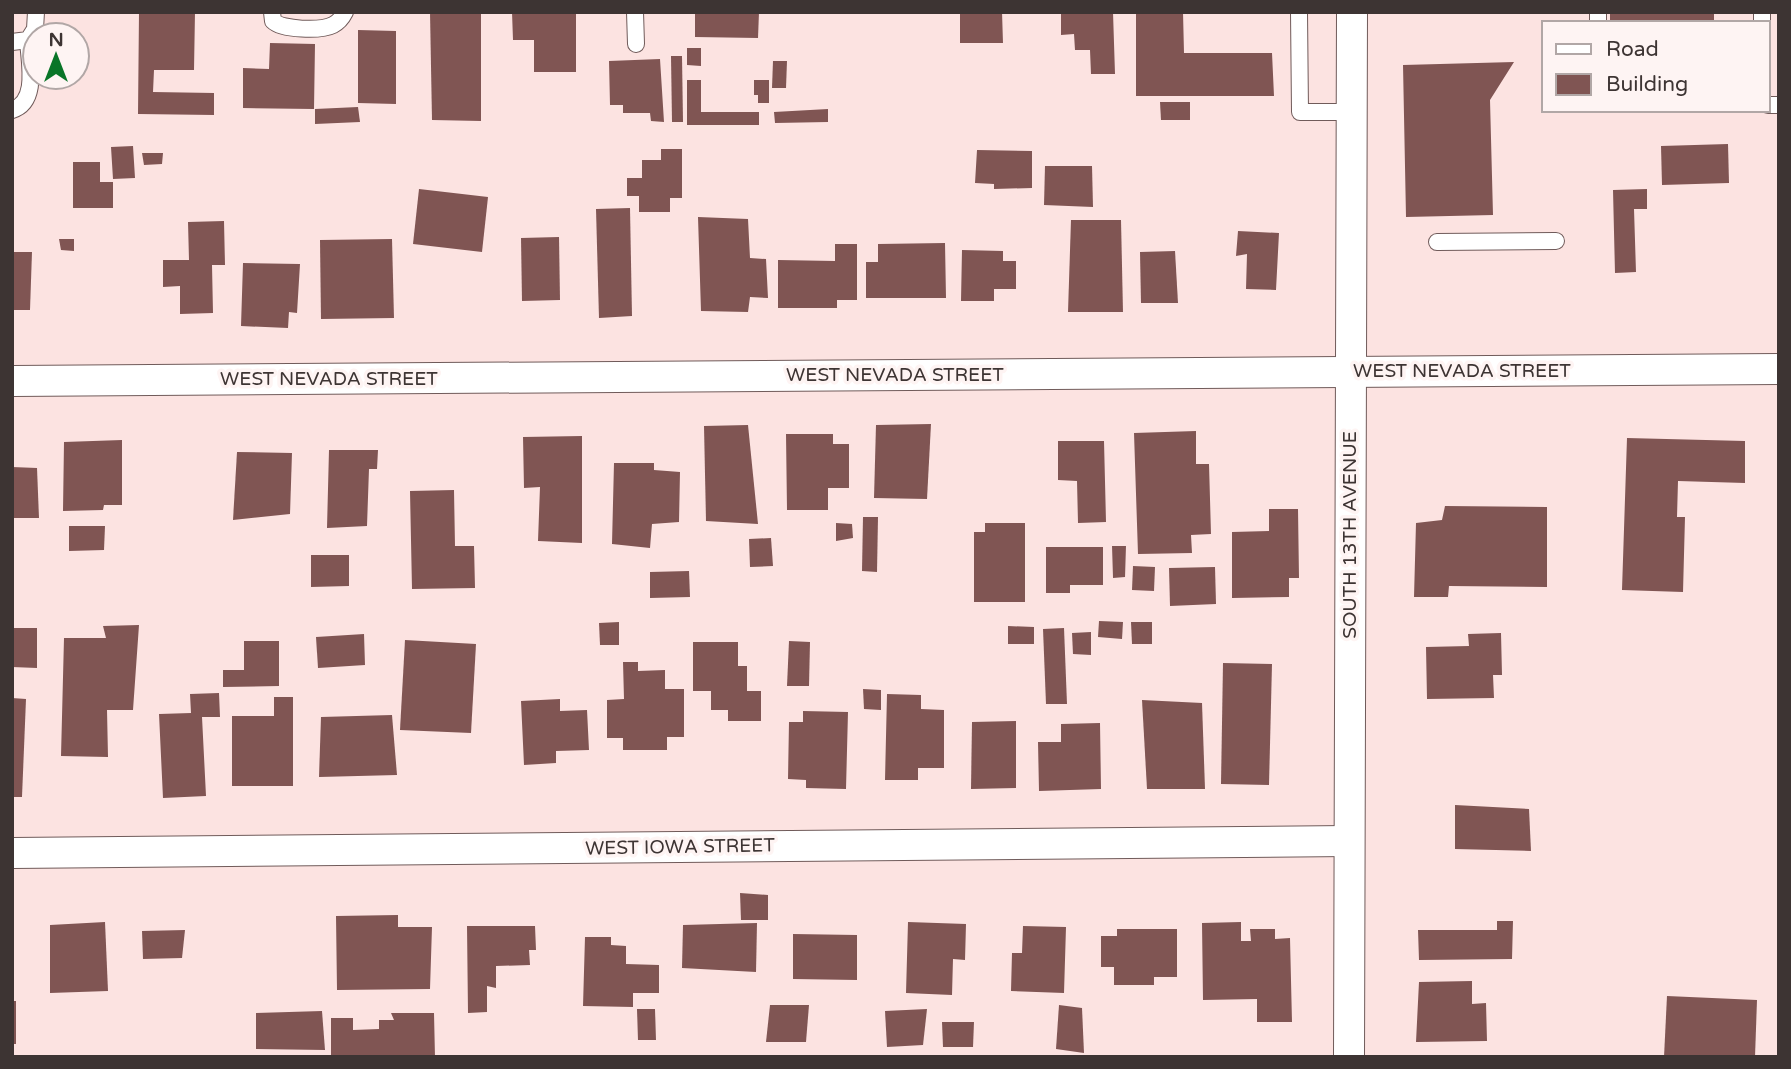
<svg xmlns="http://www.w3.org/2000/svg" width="1791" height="1069" font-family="'Varela Round',sans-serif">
<rect width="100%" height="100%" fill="#fce3e1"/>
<g fill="#805553">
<path d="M139,12H195L194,70H154L153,92L214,93V115L138,114Z"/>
<path d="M430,12H481V121L432,120Z"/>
<path d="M512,12H576V72H534V40H513Z"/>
<path d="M695,12H759L758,38L695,37Z"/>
<path d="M960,12H1002L1003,43H960Z"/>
<path d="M1061,12H1113L1115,74H1091L1090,50H1075L1074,34L1061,35Z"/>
<path d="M1136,12H1183L1184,53H1272L1274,96H1136Z"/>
<rect x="1610" y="12" width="104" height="11"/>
<path d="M358,30L396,31V104L358,103Z"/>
<path d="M270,43L315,44L314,109L243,108V68L269,69Z"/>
<path d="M687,48H701V66L687,65Z"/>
<path d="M671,56H682L683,122H672Z"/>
<path d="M660,59L664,122L651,121L650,113H623V105H610L609,61Z"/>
<path d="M773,61H787L786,88H772Z"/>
<path d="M1514,62L1490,100L1493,215L1406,217L1403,65Z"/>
<path d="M687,80H701V112H759V125H687Z"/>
<path d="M754,80H769V103H758V95H754Z"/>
<path d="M1160,102H1190V120H1161Z"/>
<path d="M358,107L360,122L315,124V109Z"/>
<path d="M828,109V122L775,123L774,112Z"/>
<path d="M1728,144L1729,183L1662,185L1661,146Z"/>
<path d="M133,146L135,178L113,179L111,147Z"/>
<path d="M661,149H682V198H670V212H639V196H627V178H642V160H661Z"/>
<path d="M977,150L1032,151V188L994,189V184L975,183Z"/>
<path d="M142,153H163L162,164L144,165Z"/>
<path d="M73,162H100V182H113V208H73Z"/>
<path d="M1045,166H1092L1093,207L1044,205Z"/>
<path d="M419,189L488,197L482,252L413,244Z"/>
<path d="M1647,189V209H1634L1636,272L1615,273L1613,190Z"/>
<path d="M630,208L632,316L599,318L596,209Z"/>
<path d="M698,217L748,219L750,258L766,259L768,298L750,297L748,312L701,311Z"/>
<path d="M1071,220H1121L1123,312H1068Z"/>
<path d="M224,221L225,265H212L213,313L180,314V286L163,287V260H189L188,222Z"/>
<path d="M1238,231L1279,233L1276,290L1246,289L1247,254L1236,256Z"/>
<path d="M559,237L560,300L522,301L521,238Z"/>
<path d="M59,239H74V251L61,250Z"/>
<path d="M392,239L394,318L321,319L320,240Z"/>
<path d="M945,243L946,298H866V262H878V244Z"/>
<path d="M835,244H857V300H837V308H778V260L835,261Z"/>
<path d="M962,250L1003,251V261H1016V289H994V301H961Z"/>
<path d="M1175,251L1178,303H1141L1140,252Z"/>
<path d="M12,252H32L30,310H12Z"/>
<path d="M243,263L300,264L297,313L289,312L288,328L241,326Z"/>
<path d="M931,424L927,499L874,498L876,425Z"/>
<path d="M748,425L758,524L706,521L704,426Z"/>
<path d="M1196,431V464H1209L1211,534L1191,535L1192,553L1138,554L1134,433Z"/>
<path d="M786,434H833V444H849V488H828V510H787Z"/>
<path d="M582,436V543L538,541L540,487L524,488L523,437Z"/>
<path d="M1627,438L1745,441V483L1678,481L1677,517H1685L1683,592L1622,590Z"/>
<path d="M122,440V505H104L103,510L63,511L64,442Z"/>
<path d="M1058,441H1104L1106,522L1078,523L1077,481L1058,480Z"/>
<path d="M329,450H378L377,469H369L367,526L327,528Z"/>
<path d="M237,452L292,453L290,514L233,520Z"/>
<path d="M614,463H654V470L680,472L679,522L652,524L650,548L612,544Z"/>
<path d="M12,467L37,468L39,518H12Z"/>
<path d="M454,490L455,546H474L475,588L412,589L410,491Z"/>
<path d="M1445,506L1547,507V587L1449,586L1448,597H1414L1416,523L1442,520Z"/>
<path d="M1269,509H1298L1299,578H1289V597L1232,598V532L1269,531Z"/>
<path d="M863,517H878L877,572L862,571Z"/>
<path d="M836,523L852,524L853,538L836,541Z"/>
<path d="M985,523H1025V602H974V532H985Z"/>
<path d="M69,526H105L104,550L69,551Z"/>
<path d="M771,538L773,566L750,567L749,539Z"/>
<path d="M1112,546H1126L1125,577L1113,578Z"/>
<path d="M1046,547H1103V585H1070V593H1046Z"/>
<path d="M311,555H349V586L311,587Z"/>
<path d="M1133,566L1155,567L1154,591L1132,590Z"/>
<path d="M1215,567L1216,604L1170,606L1169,568Z"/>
<path d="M689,571L690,597L650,598V572Z"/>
<path d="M1099,621L1123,622L1122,639L1098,637Z"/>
<path d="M619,622V645H600L599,623Z"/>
<path d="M1131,622H1152V644H1132Z"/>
<path d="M139,625L133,710H107L108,757L61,756L64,638H106L103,626Z"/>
<path d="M1008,626L1034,627V644H1008Z"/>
<path d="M12,628H37V668L12,667Z"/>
<path d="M1064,628L1067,704H1046L1043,629Z"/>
<path d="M1091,632V655L1073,654L1072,633Z"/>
<path d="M1501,633L1502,675H1493L1494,698L1427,699L1426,647L1469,646L1468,634Z"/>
<path d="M364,634L365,665L318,668L316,637Z"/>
<path d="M405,640L476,644L471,733L400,730Z"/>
<path d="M244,641H279V686L223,687V670H244Z"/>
<path d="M789,641L810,642L809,686H787Z"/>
<path d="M693,642H738V666H747V691H761V721H728V710H711V691H693Z"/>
<path d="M623,662H638V671L665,670V689H684V737H667V750H623V738H607V700L624,699Z"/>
<path d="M1223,663L1272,664L1269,785L1221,784Z"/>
<path d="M863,689L881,690V710L864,709Z"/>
<path d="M219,693L220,717H202L206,796L163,798L159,714L191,713L190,694Z"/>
<path d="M887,694L921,695V709L944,710V768H918V780H885Z"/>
<path d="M274,697H293V786H232V716H274Z"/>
<path d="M12,698L26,699L22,797H12Z"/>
<path d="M560,699V711L587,710L589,750L556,751V763L524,765L521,701Z"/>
<path d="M1142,700L1202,703L1205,789H1147Z"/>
<path d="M803,711L848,712L846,789L806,788V780L788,779L789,722H803Z"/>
<path d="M392,715L397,775L319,777L321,717Z"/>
<path d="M1016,721V788L971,789L972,722Z"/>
<path d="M1100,723L1101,789L1039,791L1038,742H1061V724Z"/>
<path d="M1455,805L1529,809L1531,851L1455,849Z"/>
<path d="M740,893L768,895V920H741Z"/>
<path d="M398,915V927H432L430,989L337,990L336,916Z"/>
<path d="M1497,921H1513L1512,959L1419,960L1418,930H1497Z"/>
<path d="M105,922L108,991L50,993V925Z"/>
<path d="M908,922L966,924L965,960L953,959L952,995L906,993Z"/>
<path d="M1241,922V941H1251L1250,929H1275V939L1290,938L1292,1022H1257V999L1203,1000L1202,923Z"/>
<path d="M757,923L756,972L682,968L683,925Z"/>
<path d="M467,926H535L536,950H529L530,965L496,966V988L487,986V1012L468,1013Z"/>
<path d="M1023,926L1066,927L1064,993L1011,991L1012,953H1022Z"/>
<path d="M1117,929H1177V977H1154V985H1114V967H1101V936H1117Z"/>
<path d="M185,930L182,958L143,959L142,931Z"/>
<path d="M793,934L857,935V980L793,979Z"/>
<path d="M585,937H611V945L626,946V964L659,965V993H633V1007L583,1006Z"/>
<path d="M1472,981V1004L1486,1003L1487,1041L1416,1042L1419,982Z"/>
<path d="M1667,996L1757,1000L1755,1057H1664Z"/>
<rect x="12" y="1001" width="4" height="43"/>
<path d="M770,1005H809L806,1042H766Z"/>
<path d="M1059,1005L1082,1008L1084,1053L1056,1049Z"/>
<path d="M637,1009H655L656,1040H638Z"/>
<path d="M927,1009L923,1045L887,1047L885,1011Z"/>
<path d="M322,1011L325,1050L256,1049V1013Z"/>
<path d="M391,1013H434L435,1057H331V1018H353V1030L379,1029V1020H394Z"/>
<path d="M942,1022H974L973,1047H943Z"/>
</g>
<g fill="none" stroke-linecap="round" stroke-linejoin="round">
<g stroke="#705b5a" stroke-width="18">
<g id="lane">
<path d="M272,12L273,21C282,30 321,31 333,25C339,22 342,18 345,12"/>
<path d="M635,12L636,44"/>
<path d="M1299,12L1300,112H1352"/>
<path d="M1598,12V23"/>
<path d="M1762,12V23"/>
<path d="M12,42L28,40L35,29L36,12"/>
<path d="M1768,105H1779"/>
<path d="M12,110C39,102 29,61 28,40"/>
<path d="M1437,242L1556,241"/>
</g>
</g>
<g stroke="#705b5a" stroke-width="32">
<g id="street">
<path d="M12,381L1779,369"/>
<path d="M12,853L1348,841"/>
<path d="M1349,1057L1352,12"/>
</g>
</g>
<use href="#lane" stroke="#fff" stroke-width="16"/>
<use href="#street" stroke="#fff" stroke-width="30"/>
</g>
<g text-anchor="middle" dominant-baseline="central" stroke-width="7" stroke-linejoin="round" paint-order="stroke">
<g font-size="19" fill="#3d3433" stroke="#fef4f3">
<text x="1462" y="371">WEST NEVADA STREET</text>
<text x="895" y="375">WEST NEVADA STREET</text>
<text x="329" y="379">WEST NEVADA STREET</text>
<text transform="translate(1350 535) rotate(-90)">SOUTH 13TH AVENUE</text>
<text transform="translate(680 847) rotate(-1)">WEST IOWA STREET</text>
</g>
</g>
<rect width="1791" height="1069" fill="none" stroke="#3d3433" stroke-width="28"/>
<rect x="1542" y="21" width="228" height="91" fill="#fef4f3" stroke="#b1a7a6" stroke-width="2"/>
<rect x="1556" y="44" width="35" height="10" fill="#ffffff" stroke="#b1a7a6" stroke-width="2"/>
<text x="1606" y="56" font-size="21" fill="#3d3433">Road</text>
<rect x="1556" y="74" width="35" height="21" fill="#805553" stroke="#b1a7a6" stroke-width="2"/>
<text x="1606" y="91" font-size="21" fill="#3d3433">Building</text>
<g transform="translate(56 56)"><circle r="33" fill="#fef4f3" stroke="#b1a7a6" stroke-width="2"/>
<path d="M0-5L12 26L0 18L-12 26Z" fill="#097528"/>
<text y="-10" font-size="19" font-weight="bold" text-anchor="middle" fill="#3d3433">N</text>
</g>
</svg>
